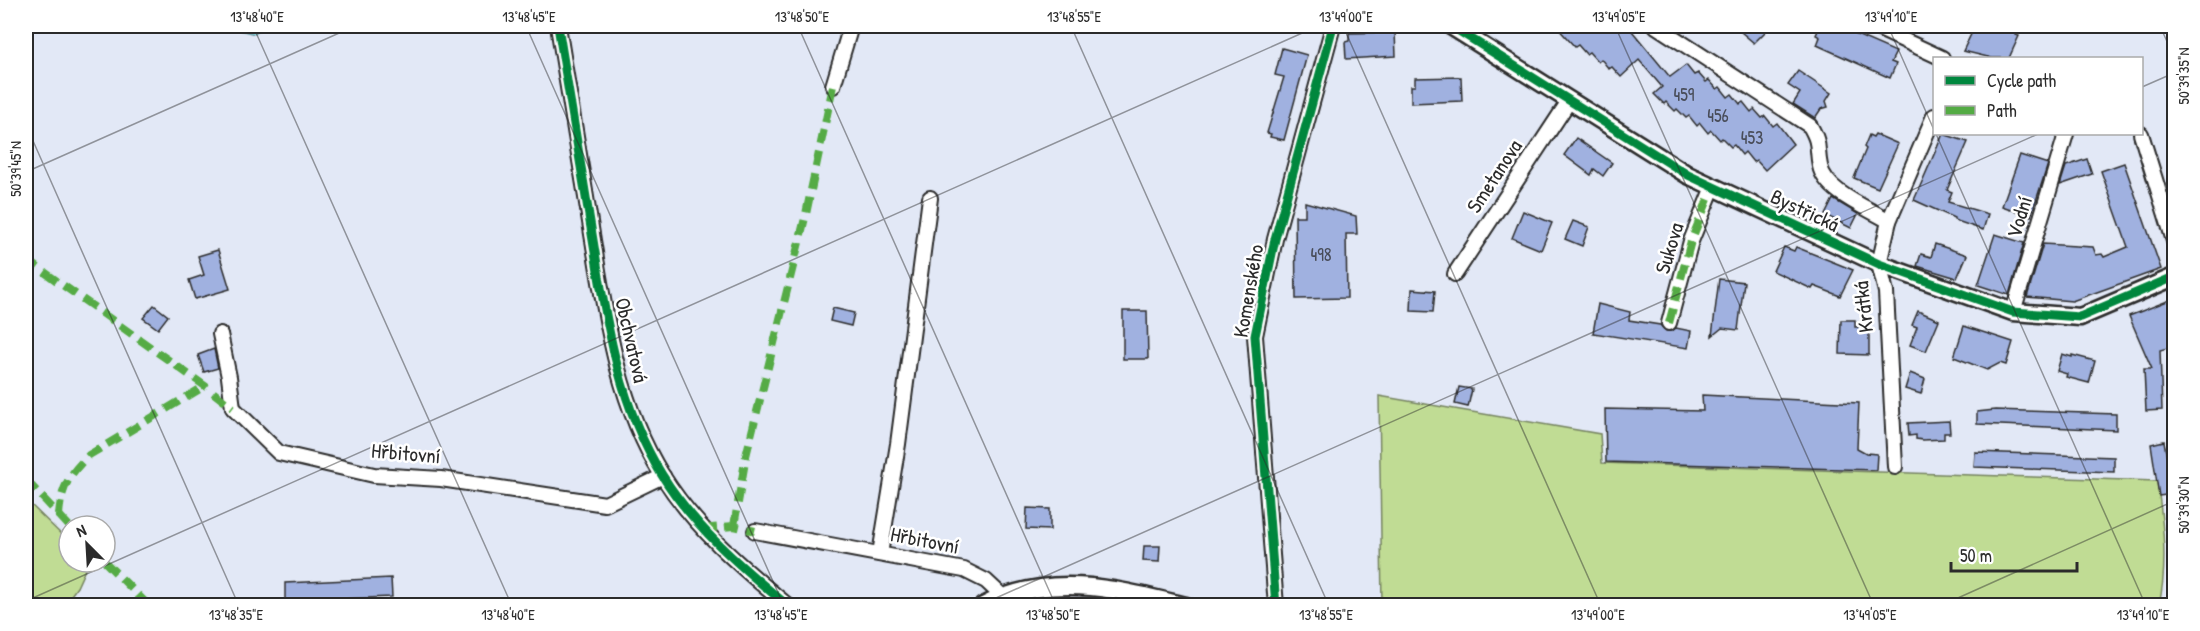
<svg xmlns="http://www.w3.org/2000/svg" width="2200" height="631" font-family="'Patrick Hand',sans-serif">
<rect width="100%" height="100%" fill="#e2e8f6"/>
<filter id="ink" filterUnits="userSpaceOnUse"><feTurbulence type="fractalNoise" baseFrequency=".0167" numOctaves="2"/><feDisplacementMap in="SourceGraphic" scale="12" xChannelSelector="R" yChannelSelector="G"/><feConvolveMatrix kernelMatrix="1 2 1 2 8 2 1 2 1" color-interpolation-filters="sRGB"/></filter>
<g filter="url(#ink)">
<g fill="#c0dc94" stroke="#768460" stroke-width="1.5">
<path d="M1379,396L1600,434L1602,463L2157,481C2163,521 2168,565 2159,605H1382Z"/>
<path d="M26,500L69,542V562L88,563L77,587L64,605H26Z"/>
</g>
<path fill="#89d9e4" stroke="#63939a" stroke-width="1.5" d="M227,26H265L255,34L227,27Z"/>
<g fill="#a0b1e0" stroke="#2b2b2b" stroke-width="1.5">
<path d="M1556,26H1628L1670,77L1686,65L1694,75L1698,73L1706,82L1709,80L1717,89L1720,87L1728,97L1732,94L1740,104L1743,102L1751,112L1754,109L1762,118L1765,116L1773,126L1777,123L1793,144L1765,170L1756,160L1753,162L1745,152L1742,155L1734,145L1731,147L1722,138L1720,140L1711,130L1708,133L1700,123L1697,126L1689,116L1686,118L1677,109L1675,111L1666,102L1664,104L1654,94L1662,87L1639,60L1621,77L1612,67L1609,69L1601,59L1598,62L1589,52L1586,54L1578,45L1575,47Z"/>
<path d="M1734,26H1771L1754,43Z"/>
<path d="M1820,26H1836L1896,52L1891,62L1896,64L1890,78L1817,45L1820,37L1816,35Z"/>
<path d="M1975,26H2018L2016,35L2019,36L2009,58H1992L1963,51Z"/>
<path d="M1395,32L1396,56L1346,59L1345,42L1349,41V33Z"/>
<path d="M1282,48L1307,55L1284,140L1270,137L1271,134L1267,133L1284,77L1275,75Z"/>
<path d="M1798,71L1831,93L1826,101L1828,107L1821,109L1815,118L1793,104L1800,93L1788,85Z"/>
<path d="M1461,77L1462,101L1411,103V86H1415V78Z"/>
<path d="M1875,134L1898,144L1878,188L1854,178L1866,149L1864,147L1869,135L1873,137Z"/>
<path d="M1943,134L1968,142L1947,190L1952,192L1948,202L1988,214L1983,230L1954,220V218L1914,200Z"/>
<path d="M1576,138L1612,163L1603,176L1594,169L1591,175L1564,155Z"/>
<path d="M2020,155L2048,164L2031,216L2002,206Z"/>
<path d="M2087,159L2092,174L2060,185L2066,166Z"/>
<path d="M2124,163L2161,269L2072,301L2027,297L2043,244L2093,247L2096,255L2102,254L2104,257L2128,247L2101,171Z"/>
<path d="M1833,199L1858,214L1851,228L1825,215Z"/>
<path d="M1305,202L1356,216L1357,234H1346L1347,298L1296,299L1295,216H1305Z"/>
<path d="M1523,211L1552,223L1541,250L1512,238Z"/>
<path d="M1573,221L1589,227L1582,246L1565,239Z"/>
<path d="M1995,234L2024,243L2009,295L1978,285Z"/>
<path d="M1935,244L1967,255L1957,278L1917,266L1921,254L1931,257Z"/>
<path d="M1784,247L1794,251L1796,247L1853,270L1840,296L1814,286L1812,289L1773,271Z"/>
<path d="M218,250L230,289L195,299L189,280L204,275L198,256Z"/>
<path d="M1719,279L1744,282L1738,330L1722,328L1712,336Z"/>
<path d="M1412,289L1435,291L1433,312L1411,311Z"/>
<path d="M2175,298V346L2160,350L2162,410L2146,411L2144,369H2152L2129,316Z"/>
<path d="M1598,304L1630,312L1629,320L1660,325L1666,331H1672L1676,328L1691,331L1688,348L1593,333Z"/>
<path d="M154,305L168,316L158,329L143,318Z"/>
<path d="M833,308L854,313L851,326L830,321Z"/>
<path d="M1123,311H1147L1148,359H1123Z"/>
<path d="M1918,311L1939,320L1926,351L1910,345L1917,327L1912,325Z"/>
<path d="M1841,320H1855V327H1869V355L1840,354Z"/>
<path d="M1964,326L2013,342L2006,365L2000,363L1987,370L1954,357Z"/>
<path d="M214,349L218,368L204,372L198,355Z"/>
<path d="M2062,354L2072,357V355L2095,361L2089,383L2066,377L2067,374L2057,371Z"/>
<path d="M1910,373L1925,379L1921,394L1905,389Z"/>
<path d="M1459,387L1472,389L1468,407L1455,404Z"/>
<path d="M1702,395L1859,403L1857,448L1866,453L1877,454L1876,470L1606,462L1605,409L1703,411Z"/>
<path d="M1995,410L2116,414V430L1977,424V412Z"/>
<path d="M1949,421L1950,433H1944V439L1923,440L1916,439V435L1909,436L1908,423Z"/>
<path d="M2164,441L2173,494L2159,496L2151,444Z"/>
<path d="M1975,452L2114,457V472L1974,467Z"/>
<path d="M1027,508L1050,509V530L1026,529Z"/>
<path d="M1144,546H1160L1159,562L1143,561Z"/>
<path d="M391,578L392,597L285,601V583Z"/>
</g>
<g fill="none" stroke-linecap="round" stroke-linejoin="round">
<g stroke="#2b2b2b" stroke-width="18">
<g id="minor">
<path d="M558,26C569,93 580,160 591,228C605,312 616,401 662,475C695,528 741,567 788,606"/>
<path d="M1656,26L1810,126C1821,145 1816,147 1820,166C1825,192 1868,208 1889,221"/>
<path d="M1873,26L1942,58"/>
<path d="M833,86L851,26"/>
<path d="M2141,134L2174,241"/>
<path d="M1455,274L1569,101"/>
<path d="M2013,312L2066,134"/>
<path d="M1669,323L1691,241L1713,187"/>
<path d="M220,334L229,377L233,408L279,453L374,475L441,479L605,504L663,476"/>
<path d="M1895,467L1886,292L1879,264L1889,221L1934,116"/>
<path d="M755,531L964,570L986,581L1002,596"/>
<path d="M880,554L898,444L930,198"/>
<path d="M1276,606L1255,336L1275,239L1333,26"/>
</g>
</g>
<g stroke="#2b2b2b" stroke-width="21">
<g id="tertiary">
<path d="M1451,26L1688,175L1879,264L2013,312L2080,317L2174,277"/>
<path d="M983,606C1051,571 1116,589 1186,606"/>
</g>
</g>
<use href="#minor" stroke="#fff" stroke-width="14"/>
<use href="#tertiary" stroke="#fff" stroke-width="16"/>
<g stroke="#54ab44" stroke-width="8" stroke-dasharray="15 8" stroke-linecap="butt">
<path d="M26,259L205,386L233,408"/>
<path d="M1669,323L1691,241L1713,187"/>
<path d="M26,480L59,515C61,488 69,474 89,455L205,386"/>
<path d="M59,515L69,526"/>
<path d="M734,526L746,456L806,214L833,86"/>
<path d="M702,529L734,526L755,531"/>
<path d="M105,562L149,606"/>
</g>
<g stroke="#fff" stroke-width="13">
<g id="cycleway">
<path d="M558,26C569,93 580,160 591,228C605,312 616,401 662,475C695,528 741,567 788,606"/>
<path d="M1451,26L1688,175L1879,264L2013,312L2080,317L2174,277"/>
<path d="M1276,606L1255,336L1275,239L1333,26"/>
</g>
</g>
<use href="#cycleway" stroke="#00873e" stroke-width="9"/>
</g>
</g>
<path fill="none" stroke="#2b2b2b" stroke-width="1.5" stroke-opacity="0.45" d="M253,26L512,606M526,26L784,606M798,26L1056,606M1071,26L1329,606M1343,26L1601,606M1615,26L1874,606M1888,26L1934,130M2160,26L2174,57M2142,87L2174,73M26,125L239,606M1936,134L2146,606M26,172L355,26M26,601L1318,26M978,606L2038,134M1940,606L2174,501"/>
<g text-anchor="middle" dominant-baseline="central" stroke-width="5" stroke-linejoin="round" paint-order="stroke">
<g font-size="18" fill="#484c58">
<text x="1684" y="94">459</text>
<text x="1718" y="115">456</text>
<text x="1752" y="137">453</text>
<text x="1321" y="254">498</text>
</g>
<g font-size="21" fill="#2b2b2b" stroke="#fff">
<text transform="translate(1494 176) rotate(-57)">Smetanova</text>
<text transform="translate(1805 210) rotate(25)">Bystřická</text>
<text transform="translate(2019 217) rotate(-73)">Vodní</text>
<text transform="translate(1669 248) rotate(-73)">Sukova</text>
<text transform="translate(1248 291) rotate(-80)">Komenského</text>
<text transform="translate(1863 307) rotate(-96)">Krátká</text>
<text transform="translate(632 340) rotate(77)">Obchvatová</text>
<text transform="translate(406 453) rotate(5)">Hřbitovní</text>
<text transform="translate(925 540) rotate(11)">Hřbitovní</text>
</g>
</g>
<rect width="2200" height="631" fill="none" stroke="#fff" stroke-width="66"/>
<rect x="1933" y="57" width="210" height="78" fill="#ffffff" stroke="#aaaaaa" stroke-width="1.5"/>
<rect x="1945" y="76" width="30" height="9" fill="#00873e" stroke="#aaaaaa" stroke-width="1.5"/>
<text x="1987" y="87" font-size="18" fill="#2b2b2b">Cycle path</text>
<rect x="1945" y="106" width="30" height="9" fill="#54ab44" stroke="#aaaaaa" stroke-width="1.5"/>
<text x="1987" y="117" font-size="18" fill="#2b2b2b">Path</text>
<g transform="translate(87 544) rotate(336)"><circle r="28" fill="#ffffff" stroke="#aaaaaa" stroke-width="1.5"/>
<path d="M0-4.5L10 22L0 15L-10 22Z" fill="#2b2b2b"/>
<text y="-9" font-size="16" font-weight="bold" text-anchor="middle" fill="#2b2b2b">N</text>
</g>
<path d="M1951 562v9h126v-9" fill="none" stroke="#2b2b2b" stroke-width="3"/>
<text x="1960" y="562" font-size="18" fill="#2b2b2b" stroke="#ffffff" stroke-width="4.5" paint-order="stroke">50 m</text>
<rect x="33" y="33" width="2134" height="565" fill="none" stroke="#2b2b2b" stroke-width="2"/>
<g font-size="15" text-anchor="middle" fill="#2b2b2b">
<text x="257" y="22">13°48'40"E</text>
<text x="529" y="22">13°48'45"E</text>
<text x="802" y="22">13°48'50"E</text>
<text x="1074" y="22">13°48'55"E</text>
<text x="1346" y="22">13°49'00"E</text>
<text x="1619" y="22">13°49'05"E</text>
<text x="1891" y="22">13°49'10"E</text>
<text transform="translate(2184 76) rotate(-90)" y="5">50°39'35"N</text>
<text transform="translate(16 169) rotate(-90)" y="5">50°39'45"N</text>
<text transform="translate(2184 505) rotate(-90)" y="5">50°39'30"N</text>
<text x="236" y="620">13°48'35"E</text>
<text x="508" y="620">13°48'40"E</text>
<text x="781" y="620">13°48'45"E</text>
<text x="1053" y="620">13°48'50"E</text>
<text x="1326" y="620">13°48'55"E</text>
<text x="1598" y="620">13°49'00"E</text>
<text x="1870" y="620">13°49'05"E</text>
<text x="2143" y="620">13°49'10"E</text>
</g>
</svg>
